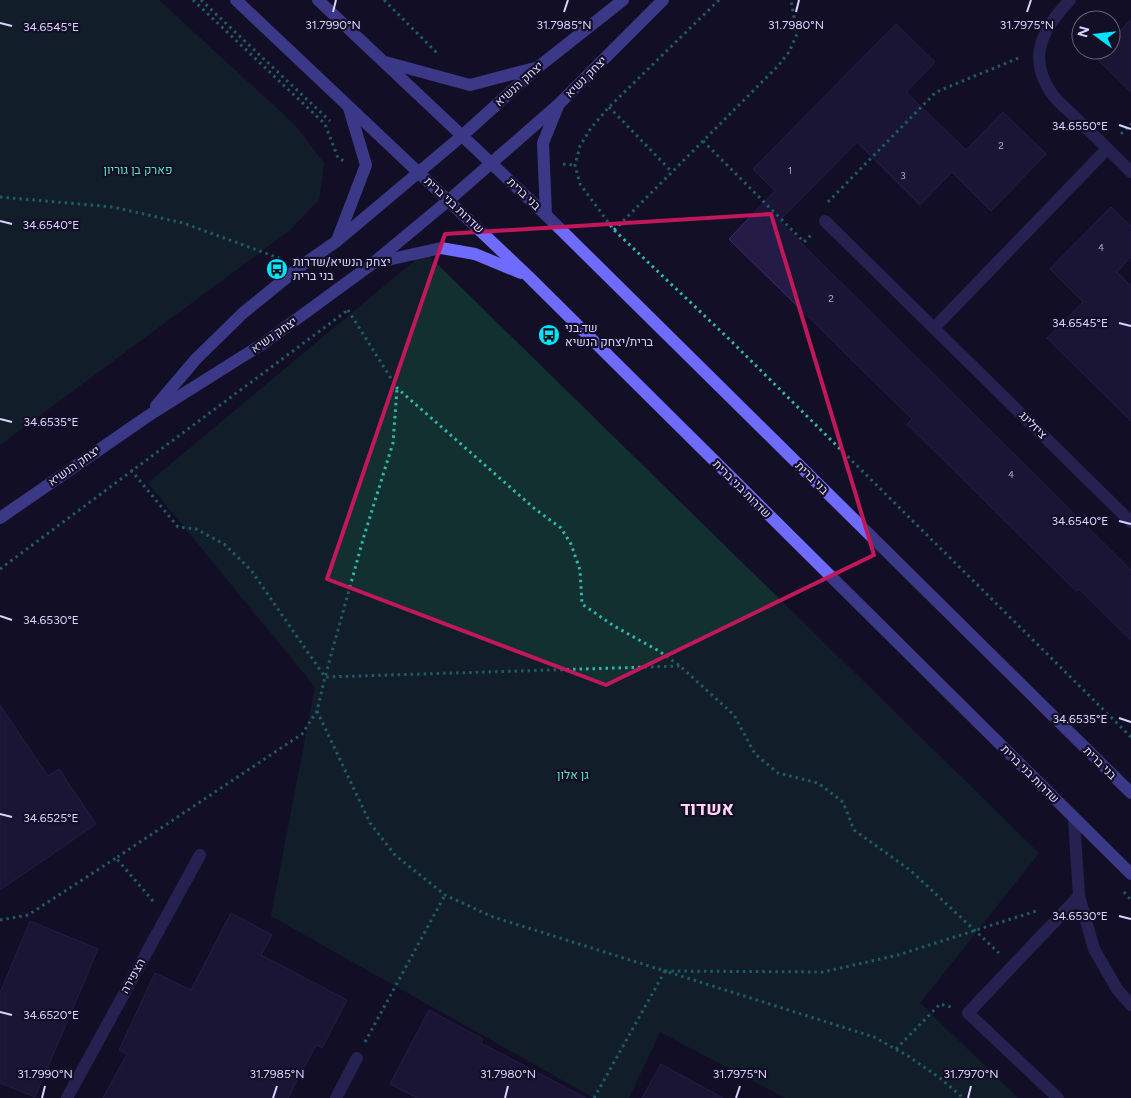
<svg xmlns="http://www.w3.org/2000/svg" width="1131" height="1098" font-family="Figtree,Heebo,sans-serif">
<rect width="100%" height="100%" fill="#130f26"/>
<g fill="#12302f">
<path d="M0,0H159L295,125L324,163L319,200L290,230L0,445Z"/>
<path d="M425,252L1039,853L920,1003L1018,1098H785L660,1032L629,1098H594L271,916L315,687L148,483Z"/>
</g>
<g fill="#241b47" stroke="#3b2d73">
<path d="M1131,20V92L1095,57L1102,50H1111V40Z"/>
<path d="M896,24L935,62L906,92L966,150L1003,112L1046,154L991,211L952,172L920,205L857,142L779,221L1131,570V640L1079,589L1076,591L907,424L912,419L729,239L775,191L753,169Z"/>
<path d="M1111,207L1131,226V257L1117,272L1131,286V421L1047,338L1083,302L1050,269Z"/>
<path d="M0,705L48,776L59,769L96,824L0,890Z"/>
<path d="M231,913L272,935L261,955L347,1000L322,1048L316,1045L288,1098H103L127,1054L119,1050L155,973L191,990Z"/>
<path d="M30,921L98,949L35,1097L0,1083V993Z"/>
<path d="M429,1010L483,1039L481,1043L586,1098H417L390,1084Z"/>
<path d="M661,1064L723,1098H642Z"/>
</g>
<g fill="none" stroke-linecap="round" stroke-linejoin="round">
<g stroke="#2fb8b0" stroke-width="3" stroke-dasharray="2.5 4" stroke-linecap="butt">
<path d="M193,0L325,124L338,158L344,161"/>
<path d="M201,0L330,121"/>
<path d="M384,0L439,55"/>
<path d="M719,0L609,107L591,128L580,146L575,165L580,184L614,230L727,337L1131,737"/>
<path d="M609,107L672,172"/>
<path d="M1121,134L1131,124"/>
<path d="M703,141L804,242L811,235"/>
<path d="M563,164L575,165"/>
<path d="M0,197L113,207L183,223L279,258"/>
<path d="M828,202L936,92L1021,57"/>
<path d="M614,230L778,66L789,52L797,34L791,0"/>
<path d="M348,310L397,388L535,509L561,528L571,544L580,570L582,604L614,626L659,651L680,666L734,715L755,754L778,773L818,783L843,802L854,830L910,870L999,953"/>
<path d="M131,470L178,527L196,529L224,544L251,570L325,677L680,666"/>
<path d="M0,569L348,310"/>
<path d="M317,711L370,823L395,855L445,895L493,917L665,971L823,972L898,955L1036,911"/>
<path d="M1124,892L1131,900"/>
<path d="M153,901L116,858L302,734L317,711L325,677L364,536L393,443L397,389"/>
<path d="M0,920L28,915L116,858"/>
<path d="M365,1042L445,895"/>
<path d="M896,1049L940,1004L951,1007"/>
<path d="M594,1098L665,971L874,1037L908,1056L940,1078L963,1098"/>
</g>
<g stroke="#3d3a85" stroke-width="12">
<path d="M1074,818L1079,896L1094,949L1117,989L1131,1005"/>
<path d="M1058,1098L968,1013L1079,896"/>
</g>
<g stroke="#3d3a85" stroke-width="12">
<path d="M1070,0C1043,28 1026,57 1052,94C1059,104 1071,112 1079,121C1097,138 1114,155 1131,172"/>
<path d="M825,221L1131,522"/>
<path d="M934,328L1107,149"/>
<path d="M67,1098L200,855"/>
<path d="M336,1098L357,1058"/>
</g>
<g stroke="#6f6bff" stroke-width="12">
<path d="M236,0L528,276L1131,874"/>
<path d="M318,0L546,215L1131,793"/>
<path d="M385,62L470,85L535,68"/>
<path d="M546,215L543,143L558,106"/>
<path d="M338,238L366,165L349,108"/>
<path d="M374,263L441,248L475,254L521,273"/>
<path d="M156,406L196,359L243,313L301,266L337,241L463,135L537,68L623,0"/>
<path d="M0,518L148,416L264,343L372,264L449,200L559,104L663,0"/>
</g>
</g>
<path d="M0 0H1131V1098H0ZM771,214L874,555L606,685L327,579L445,234Z" fill="#130f26" fill-opacity=".55" fill-rule="evenodd"/>
<path fill="none" stroke="#c2185b" stroke-width="4" stroke-linejoin="round" d="M771,214L874,555L606,685L327,579L445,234Z"/>
<path fill="none" stroke="#d9d4ff" stroke-width="2" d="M333,12L336,0M564,12L568,0M796,12L799,0M1027,12L1031,0M0,23L12,26M1119,125L1131,129M0,221L12,224M1119,323L1131,326M0,419L12,422M1119,521L1131,524M0,616L12,620M1119,718L1131,722M0,814L12,817M1119,916L1131,919M0,1012L12,1015M42,1098L45,1086M273,1098L277,1086M505,1098L508,1086M736,1098L740,1086M968,1098L971,1086"/>
<defs>
<g id="bus-disc" transform="scale(1.125)"><circle r="9.5" fill="#00e5ff" stroke="#130f26"/><path d="M-5-6H5V4H4V6H2V4H-2V6H-4V4H-5ZM-3.5-4V0h7V-4ZM-3.5 1.2v1.5H-2V1.2ZM2 1.2v1.5H3.5V1.2Z" fill="#111"/></g>
</defs>
<g fill-rule="evenodd">
<use href="#bus-disc" x="277" y="269"/>
<use href="#bus-disc" x="549" y="335"/>
</g>
<g text-anchor="middle" dominant-baseline="central" stroke-width="4.5" stroke-linejoin="round" paint-order="stroke">
<g font-size="10" fill="#aca6d1">
<text x="1001" y="145">2</text>
<text x="790" y="170">1</text>
<text x="903" y="175">3</text>
<text x="1101" y="247">4</text>
<text x="831" y="298">2</text>
<text x="1011" y="474">4</text>
</g>
<g font-size="12" fill="#d9d4ff" stroke="#130f26">
<text transform="translate(586 77) rotate(-45)">יצחק נשיא</text>
<text transform="translate(519 84) rotate(-42)">יצחק הנשיא</text>
<text transform="translate(524 194) rotate(44)">בני ברית</text>
<text transform="translate(454 205) rotate(43)">שדרות בני ברית</text>
<text transform="translate(274 335) rotate(-35)">יצחק נשיא</text>
<text transform="translate(1033 425) rotate(45)">ציזלינג</text>
<text transform="translate(74 466) rotate(-35)">יצחק הנשיא</text>
<text transform="translate(812 478) rotate(45)">בני ברית</text>
<text transform="translate(742 489) rotate(45)">שדרות בני ברית</text>
<text transform="translate(1100 763) rotate(45)">בני ברית</text>
<text transform="translate(1030 774) rotate(45)">שדרות בני ברית</text>
<text transform="translate(133 976) rotate(-61)">הצפירה</text>
</g>
<g font-size="12" fill="#5fe0c0" stroke="#130f26">
<text x="138" y="170">פארק בן גוריון</text>
<text x="573" y="775">גן אלון</text>
</g>
<g font-size="12" fill="#d9d4ff" stroke="#130f26" text-anchor="start">
<text x="293" y="262">יצחק הנשיא/שדרות<tspan x="293" dy="14">בני ברית</tspan></text>
<text x="565" y="328">שד.בני<tspan x="565" dy="14">ברית/יצחק הנשיא</tspan></text>
</g>
<g font-size="18" font-weight="bold" fill="#ffd6f0" stroke="#130f26">
<text x="707" y="809">אשדוד</text>
</g>
</g>
<g font-size="12" text-anchor="middle" fill="#d9d4ff" stroke="#130f26" stroke-width="4.5" stroke-linejoin="round" paint-order="stroke">
<text x="333" y="29">31.7990°N</text>
<text x="564" y="29">31.7985°N</text>
<text x="796" y="29">31.7980°N</text>
<text x="1027" y="29">31.7975°N</text>
<text x="51" y="31">34.6545°E</text>
<text x="1080" y="130">34.6550°E</text>
<text x="51" y="229">34.6540°E</text>
<text x="1080" y="327">34.6545°E</text>
<text x="51" y="426">34.6535°E</text>
<text x="1080" y="525">34.6540°E</text>
<text x="51" y="624">34.6530°E</text>
<text x="1080" y="723">34.6535°E</text>
<text x="51" y="822">34.6525°E</text>
<text x="1080" y="920">34.6530°E</text>
<text x="51" y="1019">34.6520°E</text>
<text x="45" y="1078">31.7990°N</text>
<text x="277" y="1078">31.7985°N</text>
<text x="508" y="1078">31.7980°N</text>
<text x="740" y="1078">31.7975°N</text>
<text x="971" y="1078">31.7970°N</text>
</g>
<g transform="translate(1096 35) rotate(285)"><circle r="24" fill="#130f26" stroke="#625e7d"/>
<path d="M0-4L9 19L0 12L-9 19Z" fill="#00e5ff"/>
<text y="-8" font-size="14" font-weight="bold" text-anchor="middle" fill="#d9d4ff">N</text>
</g>
</svg>
